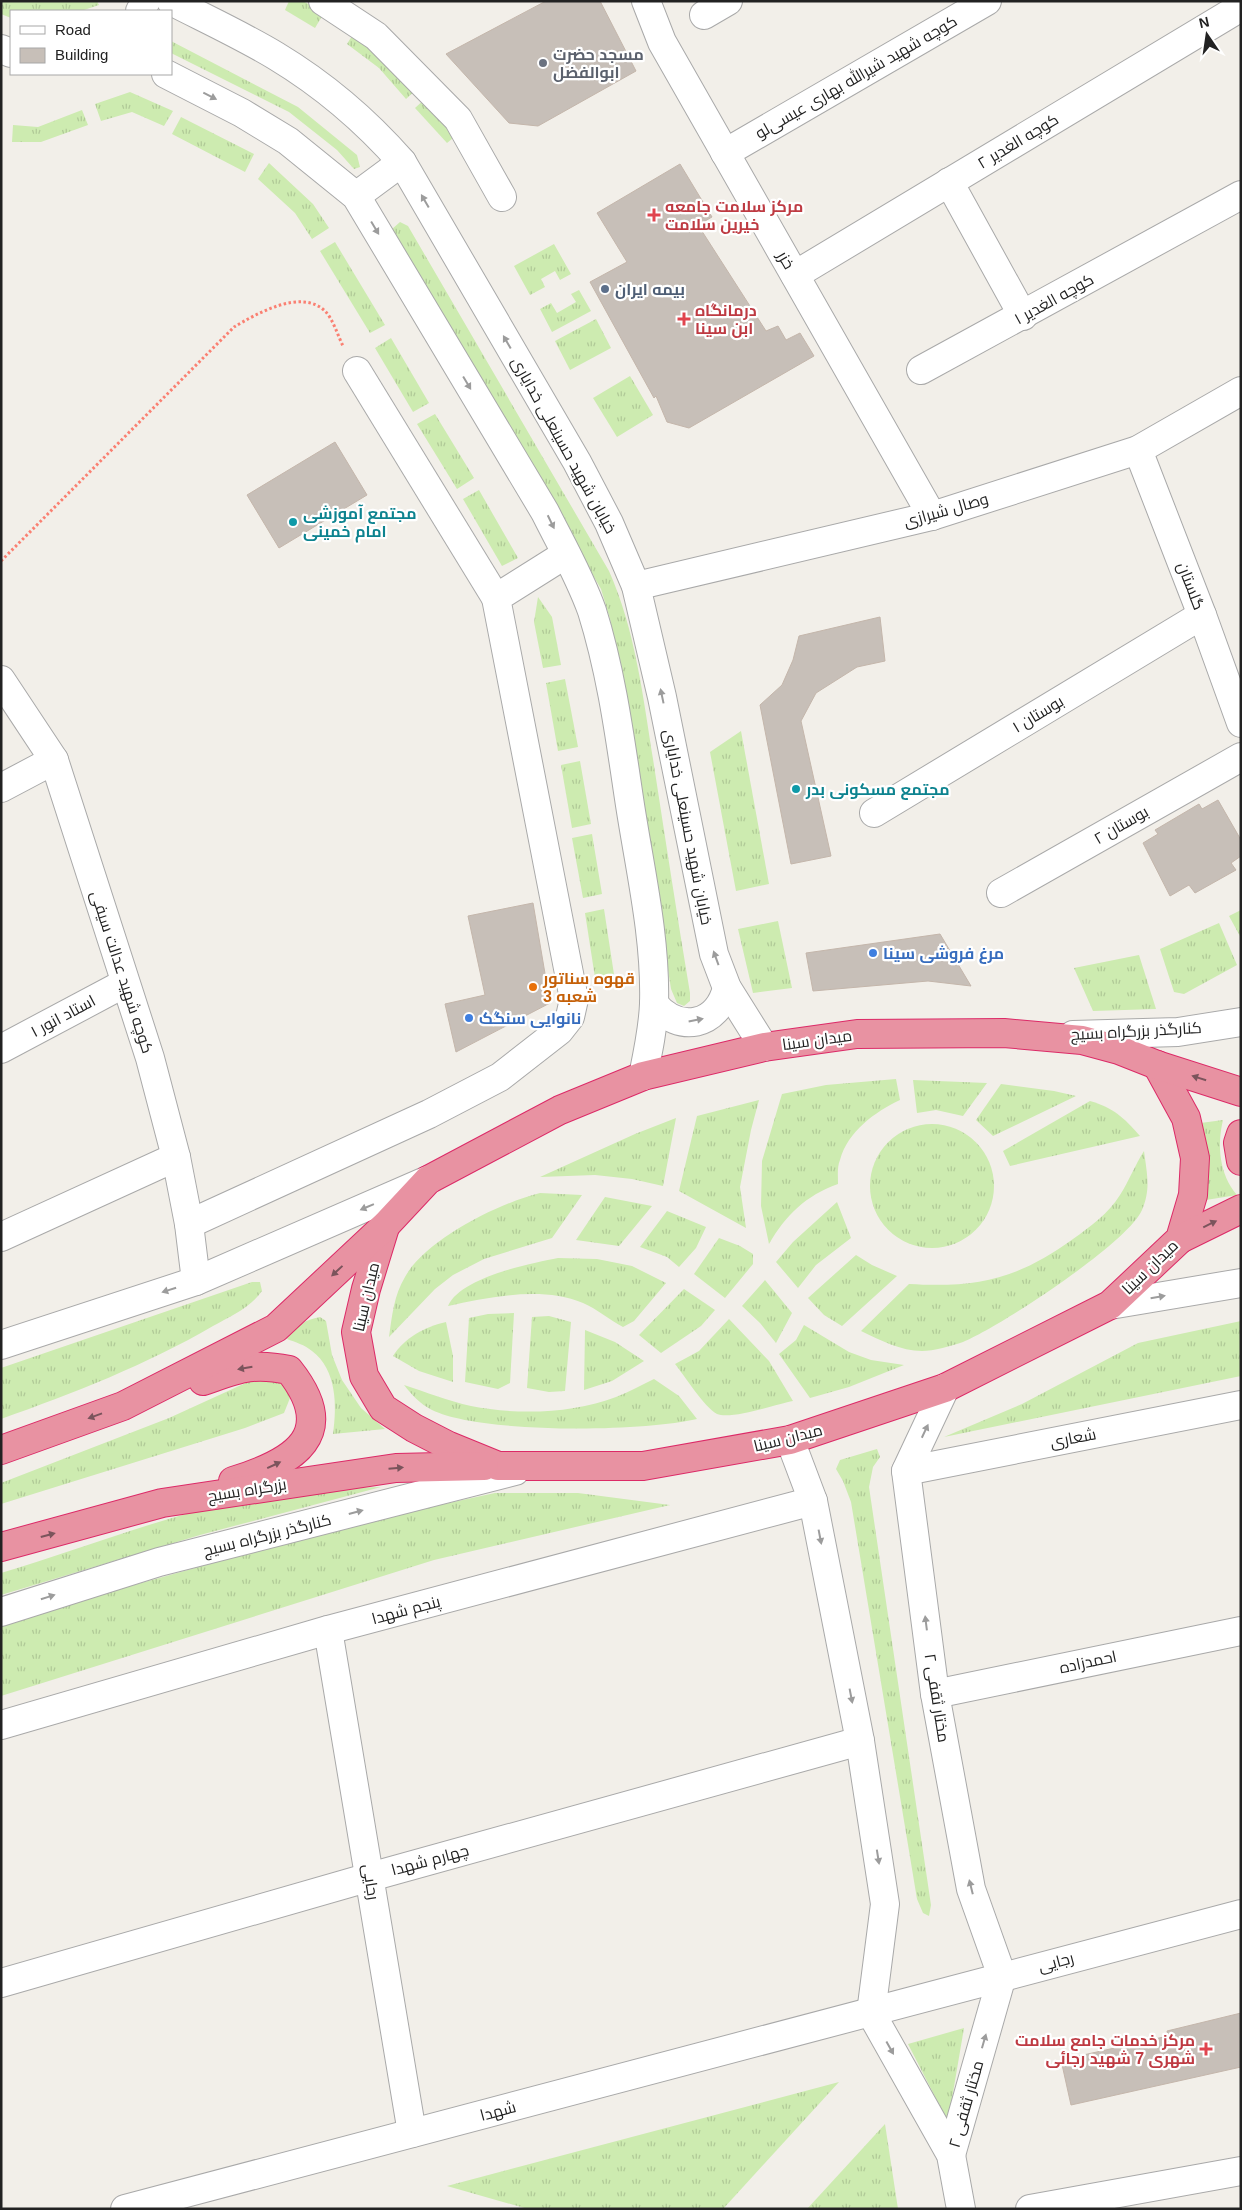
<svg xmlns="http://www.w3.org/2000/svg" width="1242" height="2210" font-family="Arial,Cairo,sans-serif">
<defs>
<pattern id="grass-tufts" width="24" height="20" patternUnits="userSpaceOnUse" patternTransform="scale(1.25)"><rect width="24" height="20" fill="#cdebb0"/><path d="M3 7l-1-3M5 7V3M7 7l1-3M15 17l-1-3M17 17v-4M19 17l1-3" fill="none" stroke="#b0c997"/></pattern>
</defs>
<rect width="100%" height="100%" fill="#f2efe9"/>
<g fill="url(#grass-tufts)">
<path d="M1,1H97L99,5L81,11H11V18L1,14Z"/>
<path d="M289,1H303L324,13L315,28L285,10Z"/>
<path d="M355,31L418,88L406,99L379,68L347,44Z"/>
<path d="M171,41L298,107L357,155L360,167L354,169L337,150L289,112L171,53Z"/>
<path d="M130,92L173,111L164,126L132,112L101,121L95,104Z"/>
<path d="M426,98L458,134L447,143L415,108Z"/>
<path d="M82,110L88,125L41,142H12L13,125L38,127Z"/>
<path d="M181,117L254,154L245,172L172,134Z"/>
<path d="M269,163L313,204L329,228L312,239L295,213L258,179Z"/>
<path d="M400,222L408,226L609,571C635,629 643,696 653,759C665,837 677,915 690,993V1001L684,1006L677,1003L671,989L629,719L610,619L601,589L391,230Z"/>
<path d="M335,242L385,325L370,333L320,251Z"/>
<path d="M554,244L571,274L560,280L555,271L541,279L545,287L530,295L514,266Z"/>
<path d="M579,290L591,311L552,332L540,309L551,303L557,313L576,302L571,294Z"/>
<path d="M596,319L611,348L570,370L555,341Z"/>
<path d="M391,338L429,403L413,412L375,348Z"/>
<path d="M630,376L653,415L617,437L593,398Z"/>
<path d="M435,414L474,478L457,489L417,424Z"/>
<path d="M479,490L518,558L502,566L463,499Z"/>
<path d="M538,597L552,617L561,665L543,668L534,622Z"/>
<path d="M565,679L578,747L558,751L546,683Z"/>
<path d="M741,731L769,884L736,891L710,752Z"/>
<path d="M580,761L591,824L572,828L561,765Z"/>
<path d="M592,834L602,894L583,898L572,838Z"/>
<path d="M604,909L615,981L596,984L585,913Z"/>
<path d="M1241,910V938L1229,916Z"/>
<path d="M778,921L792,988L753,993L738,929Z"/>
<path d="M1219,923L1237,965L1184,994L1174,992L1160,949Z"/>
<path d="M1139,955L1156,1009L1093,1011L1074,968Z"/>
<path d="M896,1079L900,1100C875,1112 848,1131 840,1160C837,1167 838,1176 838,1184C805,1196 786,1215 769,1244L761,1206L762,1161L782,1094L826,1085Z"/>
<path d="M913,1080L987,1083L963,1116L936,1110L917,1113Z"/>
<path d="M1001,1084L1054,1091L1076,1096L993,1136L976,1120Z"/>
<path d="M759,1100L751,1130L740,1187L746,1228L679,1191L697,1116Z"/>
<path d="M1090,1101C1114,1108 1123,1117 1140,1136L1010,1166L1003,1151Z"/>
<path d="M676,1118L663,1186L632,1179L595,1175L540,1177L635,1134Z"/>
<path d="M1223,1120C1217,1145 1219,1174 1237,1195L1206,1200C1209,1173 1202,1148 1193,1124Z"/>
<circle cx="932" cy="1186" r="62"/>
<path d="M1144,1151C1147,1174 1151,1189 1142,1210C1128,1243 998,1328 963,1342C952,1346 933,1351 922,1351C901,1351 880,1340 861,1331L909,1284C977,1288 1018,1279 1073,1239C1090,1227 1109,1213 1120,1195C1129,1181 1135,1165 1144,1151Z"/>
<path d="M540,1193L582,1195L552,1238L484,1259L453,1275L435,1289L389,1337C392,1316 394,1295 405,1277C425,1240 499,1203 540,1193Z"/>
<path d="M605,1197L652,1206L619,1246L576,1240Z"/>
<path d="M837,1202L851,1238L816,1265L798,1288L776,1262L793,1242Z"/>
<path d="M667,1211L706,1227L696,1248L679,1267L667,1257L640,1247Z"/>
<path d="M719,1238L740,1246L753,1254V1264L725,1298L694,1274Z"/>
<path d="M856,1255L872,1265L897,1276L842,1326L824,1315L808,1298Z"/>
<path d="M558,1258L597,1259L632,1266L666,1283L634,1321L623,1327C610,1320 597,1309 583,1303C542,1286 490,1297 448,1306C461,1277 529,1264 558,1258Z"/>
<path d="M765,1280L792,1313L776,1343L760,1323L742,1306Z"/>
<path d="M252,1282H260L262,1291C250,1308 231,1316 213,1326C146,1365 74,1393 1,1419V1368Z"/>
<path d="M684,1289L715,1310L701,1326L661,1353L639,1335Z"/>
<path d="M514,1313L510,1383L498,1389L465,1382L469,1318L488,1314Z"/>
<path d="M549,1316L571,1322L565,1391L549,1392L527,1388L532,1317Z"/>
<path d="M320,1317L326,1321L332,1355L342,1380L361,1408L385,1429L333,1434C337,1406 337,1370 312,1351C305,1345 295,1342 287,1339C296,1325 305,1320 320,1317Z"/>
<path d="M729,1319L769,1361L793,1401C777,1404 731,1420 717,1414C705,1408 684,1375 675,1364L699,1351Z"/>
<path d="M1241,1321V1376L944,1437L1022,1404L1138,1343Z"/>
<path d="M446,1322L453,1356V1382L419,1371L393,1356C405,1337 425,1327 446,1322Z"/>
<path d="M804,1325L849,1352L871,1360L904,1365L849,1387L810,1398L779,1354L796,1340Z"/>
<path d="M585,1330L615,1342L644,1361L612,1381L584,1390Z"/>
<path d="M261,1376L285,1382L290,1398L284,1413L245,1428L1,1504V1483L169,1418Z"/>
<path d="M654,1379L679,1396L697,1419C642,1432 481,1434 432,1410C420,1404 412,1395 404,1385C426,1392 448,1401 471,1406C516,1415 572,1414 616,1397C629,1392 641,1385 654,1379Z"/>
<path d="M877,1449L880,1457L873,1467L869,1487L931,1905L929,1916L923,1913L917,1899L851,1502L843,1481L836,1469L840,1460Z"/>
<path d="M381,1487L200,1535L1,1595V1573C82,1549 162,1516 245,1500C289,1491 336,1488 381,1487Z"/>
<path d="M495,1493H578L670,1505L434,1560L1,1696V1625L116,1590L356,1523Z"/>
<path d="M964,2028L948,2122L908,2044Z"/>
<path d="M839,2082L723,2209H528L447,2186Z"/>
<path d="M885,2124L898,2209H807Z"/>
</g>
<g fill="#c7bfb8" stroke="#c4b6ab">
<path d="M546,1H600L636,71L538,126L509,123L446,54Z"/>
<path d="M680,164L712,217L698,225L766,331L778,326L786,340L800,333L814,356L689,428L667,422L656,396L654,398L590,282L627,262L597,213Z"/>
<path d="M335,442L367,495L279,548L247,495Z"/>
<path d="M880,617L885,661L857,667L816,693L801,721L831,856L791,864L760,705L782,685L793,660L799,636Z"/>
<path d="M1218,800L1241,840V856L1231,863L1236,870L1195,893L1189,885L1170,896L1143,843L1158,834L1155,830L1199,804L1202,809Z"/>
<path d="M533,903L550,1003L456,1052L445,1004L485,995L468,916Z"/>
<path d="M940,934L971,986L928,981L813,991L806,953Z"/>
<path d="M1241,2013V2067L1071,2105L1061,2060L1168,2036L1167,2031Z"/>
</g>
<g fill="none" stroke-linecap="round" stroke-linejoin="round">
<g stroke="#a9a9a9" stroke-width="30">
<g id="minor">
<path d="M171,1C206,19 243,36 276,56C324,85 366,121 402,162L577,462L609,523L636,586L662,697L714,954L727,988L764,1047"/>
<path d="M323,1L376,36L458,119L502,197"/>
<path d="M646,1L662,42L932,516"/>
<path d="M140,11L146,1"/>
<path d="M704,15L728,1"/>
<path d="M1,49L11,53"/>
<path d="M166,74L242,113L288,141L356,196L545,512C561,544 580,577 592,611C612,675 620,739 630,805C640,870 656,938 654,1004C653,1029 648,1052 643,1076"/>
<path d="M725,153L987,1"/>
<path d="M949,182L1023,316"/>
<path d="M356,196L402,162"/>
<path d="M795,275L1241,7"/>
<path d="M921,370L1241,195"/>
<path d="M357,371L496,598"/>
<path d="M1138,450L1202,615L1241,723"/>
<path d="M636,586L932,516L1138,450L1241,391"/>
<path d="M1,680L54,760L150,1058L176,1157L189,1224L196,1281"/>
<path d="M1,788L54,760"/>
<path d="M874,813L1202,615"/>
<path d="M1001,893L1241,757"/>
<path d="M654,1004C680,1034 717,1026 727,988"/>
<path d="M1073,1035L1178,1032L1241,1022"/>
<path d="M1,1049L125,983"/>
<path d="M189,1224L429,1114L500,1077L559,1031L570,1017L574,999L496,598L566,554"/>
<path d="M1,1237L176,1157"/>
<path d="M1110,1305L1241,1283"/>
<path d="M1,1345L196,1281L428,1180"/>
<path d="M945,1388L906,1471L935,1694L971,1889L1002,1976L951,2155"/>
<path d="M790,1440L813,1501L860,1741L885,1904L871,2013L951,2155L961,2209"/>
<path d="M906,1471L1241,1405"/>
<path d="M1,1612L159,1562L515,1471"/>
<path d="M328,1630L412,2133"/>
<path d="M935,1694L1241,1631"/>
<path d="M1,1725L328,1630L813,1501"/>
<path d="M1,1983L370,1877L860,1741"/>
<path d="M125,2209L1241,1914"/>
<path d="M1030,2209L1241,2171"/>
</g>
</g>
<g stroke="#dc2a67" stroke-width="30">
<g id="highway">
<path d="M1241,1134L1238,1143L1241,1161"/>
<path d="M385,1227L366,1289L356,1332L364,1376L383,1408L414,1428L449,1446L498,1466H643L790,1440L945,1388L1110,1305L1180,1239L1193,1195L1195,1158L1186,1118L1157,1065"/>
<path d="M1180,1239L1241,1209"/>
<path d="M203,1381C238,1369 251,1362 289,1370C340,1434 295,1462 233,1481"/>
<path d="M1,1450L123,1406L276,1328L386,1225L428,1180L560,1110L643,1076L764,1047L857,1034L1004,1033L1082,1040L1119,1050L1157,1065L1241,1092"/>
<path d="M1,1547L162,1503L396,1468L484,1466"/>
</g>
</g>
<path stroke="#fa8072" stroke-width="3" stroke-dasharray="2.5 2.5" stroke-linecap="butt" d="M1,561L234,327C256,314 301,288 325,311C333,319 338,336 343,346"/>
<use href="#minor" stroke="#fff" stroke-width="28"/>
<use href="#highway" stroke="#e892a2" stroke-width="28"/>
</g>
<defs><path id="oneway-solid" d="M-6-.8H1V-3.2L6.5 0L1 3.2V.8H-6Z" transform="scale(1.25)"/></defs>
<g fill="#9c9c9c">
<use href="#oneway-solid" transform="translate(210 96) rotate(27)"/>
<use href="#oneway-solid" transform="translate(425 201) rotate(-120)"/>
<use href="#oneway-solid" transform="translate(375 228) rotate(59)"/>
<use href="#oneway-solid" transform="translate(507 342) rotate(-120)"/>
<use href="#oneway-solid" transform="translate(467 383) rotate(59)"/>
<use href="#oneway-solid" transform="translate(551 522) rotate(64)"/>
<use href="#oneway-solid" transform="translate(662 696) rotate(-102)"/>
<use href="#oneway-solid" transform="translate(716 958) rotate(-110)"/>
<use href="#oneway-solid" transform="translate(696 1020) rotate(-11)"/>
<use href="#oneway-solid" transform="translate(367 1207) rotate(157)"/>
<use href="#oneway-solid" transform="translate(169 1290) rotate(162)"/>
<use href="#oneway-solid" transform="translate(1158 1297) rotate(-10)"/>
<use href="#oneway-solid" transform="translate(925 1431) rotate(-65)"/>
<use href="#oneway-solid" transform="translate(356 1512) rotate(-15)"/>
<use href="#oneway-solid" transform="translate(820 1537) rotate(79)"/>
<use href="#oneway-solid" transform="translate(48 1597) rotate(-18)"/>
<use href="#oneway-solid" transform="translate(926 1623) rotate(-97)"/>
<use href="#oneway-solid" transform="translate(851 1696) rotate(79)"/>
<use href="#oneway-solid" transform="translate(878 1857) rotate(81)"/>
<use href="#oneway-solid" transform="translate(971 1887) rotate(-104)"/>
<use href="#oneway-solid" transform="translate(984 2041) rotate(-74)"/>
<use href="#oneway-solid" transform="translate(890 2048) rotate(61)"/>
</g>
<g fill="#7b545c">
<use href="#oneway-solid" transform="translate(1199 1078) rotate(-162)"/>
<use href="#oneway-solid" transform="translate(1210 1224) rotate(-26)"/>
<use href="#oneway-solid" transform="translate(337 1271) rotate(137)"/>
<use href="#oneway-solid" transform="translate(245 1368) rotate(170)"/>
<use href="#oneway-solid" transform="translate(95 1416) rotate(160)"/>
<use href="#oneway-solid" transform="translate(274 1465) rotate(-25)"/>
<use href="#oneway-solid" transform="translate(396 1468) rotate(-5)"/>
<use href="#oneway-solid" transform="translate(48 1535) rotate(-15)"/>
</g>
<circle fill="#6b7280" stroke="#fff" stroke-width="2" cx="543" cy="63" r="5"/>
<g fill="#e0444e" stroke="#fff" stroke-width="2">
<path d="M651.5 207.5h5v5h5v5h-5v5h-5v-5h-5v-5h5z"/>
<path d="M681.5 311.5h5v5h5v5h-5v5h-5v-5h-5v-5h5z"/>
<path d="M1203.5 2041.5h5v5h5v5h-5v5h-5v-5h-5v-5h5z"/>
</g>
<circle fill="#5c6f8a" stroke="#fff" stroke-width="2" cx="605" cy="289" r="5"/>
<g fill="#0f9aa8" stroke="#fff" stroke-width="2">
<circle cx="293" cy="522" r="5"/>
<circle cx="796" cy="789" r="5"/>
</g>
<g fill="#3f7fe0" stroke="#fff" stroke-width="2">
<circle cx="873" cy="953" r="5"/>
<circle cx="469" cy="1018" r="5"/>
</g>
<circle fill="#e8710a" stroke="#fff" stroke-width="2" cx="533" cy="987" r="5"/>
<g text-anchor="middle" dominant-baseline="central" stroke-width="4.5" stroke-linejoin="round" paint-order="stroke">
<g font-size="16" font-weight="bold" fill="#5b616d" stroke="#fff" text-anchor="start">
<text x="553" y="54">مسجد حضرت<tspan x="553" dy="18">ابوالفضل</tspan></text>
</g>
<g font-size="16" fill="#222" stroke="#fff">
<text transform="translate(856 77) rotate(-30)">کوچه شهید شیرالله بهاری عیسی‌لو</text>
<text transform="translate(1018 141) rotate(-31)">کوچه الغدیر ۲</text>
<text transform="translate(786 260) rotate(60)">خزر</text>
<text transform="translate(1054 299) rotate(-29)">کوچه الغدیر ۱</text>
<text transform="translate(564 445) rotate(61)">خیابان شهید حسینعلی خدایاری</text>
<text transform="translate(946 510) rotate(-16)">وصال شیرازی</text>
<text transform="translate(1191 586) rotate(69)">گلستان</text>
<text transform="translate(1038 714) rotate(-31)">بوستان ۱</text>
<text transform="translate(1121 825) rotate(-30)">بوستان ۲</text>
<text transform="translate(688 827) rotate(79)">خیابان شهید حسینعلی خدایاری</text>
<text transform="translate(122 972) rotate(72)">کوچه شهید عدالت سیفی</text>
<text transform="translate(63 1016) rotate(-28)">استاد انور ۱</text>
<text transform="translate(1136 1031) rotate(-3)">کنارگذر بزرگراه بسیج</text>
<text transform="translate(817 1040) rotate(-8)">میدان سینا</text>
<text transform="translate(1150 1267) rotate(-44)">میدان سینا</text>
<text transform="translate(366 1297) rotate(-77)">میدان سینا</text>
<text transform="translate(788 1438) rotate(-14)">میدان سینا</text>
<text transform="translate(1073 1438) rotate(-11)">شعاری</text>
<text transform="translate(247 1490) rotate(-9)">بزرگراه بسیج</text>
<text transform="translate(267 1535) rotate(-14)">کنارگذر بزرگراه بسیج</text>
<text transform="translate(406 1610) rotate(-15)">پنجم شهدا</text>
<text transform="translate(1088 1662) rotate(-12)">احمدزاده</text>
<text transform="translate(937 1698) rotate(81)">مختار ثقفی ۲</text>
<text transform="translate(430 1860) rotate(-15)">چهارم شهدا</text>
<text transform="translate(371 1882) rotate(81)">رجایی</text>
<text transform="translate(1056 1962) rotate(-15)">رجایی</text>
<text transform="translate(966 2104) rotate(-74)">مختار ثقفی ۲</text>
<text transform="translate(498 2111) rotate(-15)">شهدا</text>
</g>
<g font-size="16" font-weight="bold" fill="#be3a42" stroke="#fff" text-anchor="start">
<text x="665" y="206">مرکز سلامت جامعه<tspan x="665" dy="18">خیرین سلامت</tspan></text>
<text x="695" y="310">درمانگاه<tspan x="695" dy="18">ابن سینا</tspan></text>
<text x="1195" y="2040" text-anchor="end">مرکز خدمات جامع سلامت<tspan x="1195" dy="18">شهری 7 شهید رجائی</tspan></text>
</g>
<g font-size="16" font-weight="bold" fill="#4e5e75" stroke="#fff" text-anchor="start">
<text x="615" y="289">بیمه ایران</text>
</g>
<g font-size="16" font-weight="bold" fill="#0d838f" stroke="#fff" text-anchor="start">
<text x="303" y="513">مجتمع آموزشی<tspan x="303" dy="18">امام خمینی</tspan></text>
<text x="806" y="789">مجتمع مسکونی بدر</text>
</g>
<g font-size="16" font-weight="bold" fill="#366cbe" stroke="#fff" text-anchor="start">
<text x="883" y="953">مرغ فروشی سینا</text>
<text x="479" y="1018">نانوایی سنگک</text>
</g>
<g font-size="16" font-weight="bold" fill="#c56008" stroke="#fff" text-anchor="start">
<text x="543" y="978">قهوه سناتور<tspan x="543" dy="18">شعبه 3</tspan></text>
</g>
</g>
<rect width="1242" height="2210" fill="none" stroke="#222222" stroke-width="5"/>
<rect x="10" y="10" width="162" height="65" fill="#ffffff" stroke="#a7a7a7"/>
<rect x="20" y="26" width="25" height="8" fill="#ffffff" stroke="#a7a7a7"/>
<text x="55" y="35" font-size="15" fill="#222222">Road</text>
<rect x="20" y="48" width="25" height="15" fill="#c7bfb8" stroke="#a7a7a7"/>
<text x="55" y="60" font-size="15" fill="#222222">Building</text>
<g transform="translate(1207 35) rotate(347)" stroke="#ffffff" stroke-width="4" paint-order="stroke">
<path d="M0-4L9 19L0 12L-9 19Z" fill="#222222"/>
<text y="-8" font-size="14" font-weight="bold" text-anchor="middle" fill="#222222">N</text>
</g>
</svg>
